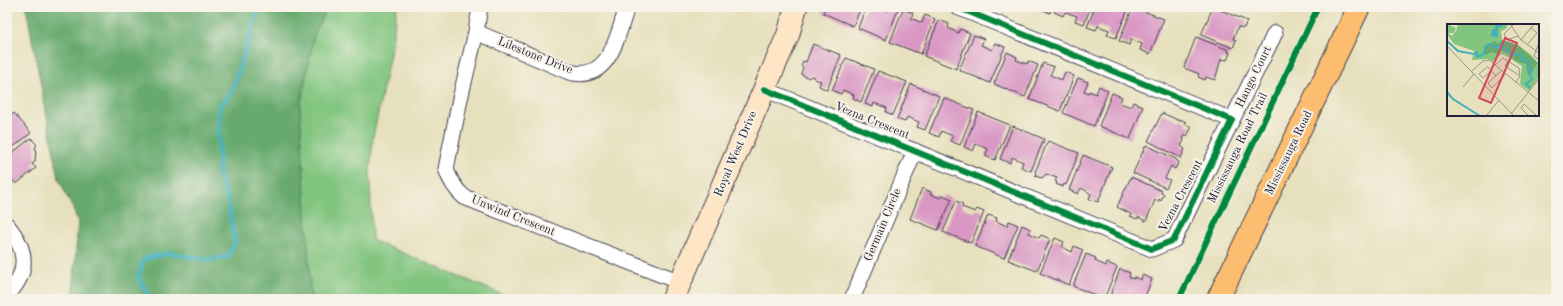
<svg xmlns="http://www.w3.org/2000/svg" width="1563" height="306" font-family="'Old Standard TT',serif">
<rect width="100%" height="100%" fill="#f7f3e8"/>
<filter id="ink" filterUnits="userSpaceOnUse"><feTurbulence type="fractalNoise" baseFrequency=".025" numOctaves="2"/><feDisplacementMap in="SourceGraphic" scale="8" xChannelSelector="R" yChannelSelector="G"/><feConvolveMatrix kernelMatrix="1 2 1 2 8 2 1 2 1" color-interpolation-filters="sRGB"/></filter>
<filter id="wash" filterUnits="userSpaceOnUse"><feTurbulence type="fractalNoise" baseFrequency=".012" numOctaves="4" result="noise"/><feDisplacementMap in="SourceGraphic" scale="16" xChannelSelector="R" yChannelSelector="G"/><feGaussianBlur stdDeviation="0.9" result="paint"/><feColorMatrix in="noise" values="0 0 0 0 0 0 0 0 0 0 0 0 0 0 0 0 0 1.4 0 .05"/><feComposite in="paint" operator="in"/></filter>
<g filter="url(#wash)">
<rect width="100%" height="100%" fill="#e7e0bd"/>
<path fill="#81c57f" stroke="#52745d" d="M26,7H397L391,49L373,138L370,175L372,240L513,299H73L78,220L59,179Z"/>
<path fill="#68aa6e" stroke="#456654" d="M26,7H328L314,35L300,107L311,299H73L78,220L59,179Z"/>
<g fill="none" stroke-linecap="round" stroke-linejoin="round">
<path stroke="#41b0bc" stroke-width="4.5" d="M151,299L138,278L144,259L169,253L209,260L228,257L235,242L227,198L219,175V107L232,92L259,7"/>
</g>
<g id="blocks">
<g fill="#d997c4">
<path d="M826,7H861L853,26L823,13Z"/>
<path d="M866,7H881L888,11L890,7H899L886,40L858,28Z"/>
<path d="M1042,7H1052L1050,13L1041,9Z"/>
<path d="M1057,7H1091L1084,24L1075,21L1077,16L1065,12L1063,16L1054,12Z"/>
<path d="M1095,7H1129L1116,38L1107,35L1109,30L1098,26L1096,30L1087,27Z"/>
<path d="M1133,7L1164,19L1150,54L1140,50L1142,44L1131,39L1129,45L1119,41Z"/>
<path d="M1213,7L1247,21L1244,28L1238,27L1233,39L1236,40L1233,48L1201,35Z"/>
<path d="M903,9L913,13L911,18L922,23L925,15L935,19L921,54L890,42Z"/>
<path d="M939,20L949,24L948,28L958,33L960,29L970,33L956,69L924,56Z"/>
<path d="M974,35L984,39L981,45L992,50L995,43L1005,47L990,83L959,70Z"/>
<path d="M1196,37L1229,50L1228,52L1230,53L1227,60L1221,59L1215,80L1206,77L1205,80L1198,77L1199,74L1197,73L1184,68Z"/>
<path d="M813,44L841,55L827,90L819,86L821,81L814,79L815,77L811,76L809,78L801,74L803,67L801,66L803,61L806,62Z"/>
<path d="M1007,52L1017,57L1016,60L1027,64L1028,61L1038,65L1025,97L994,84Z"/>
<path d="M846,58L874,69L861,102L853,98L854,95L843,90L841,94L832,90Z"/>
<path d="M1043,63L1054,67L1050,75L1062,80L1065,72L1074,76L1060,111L1029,99Z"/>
<path d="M878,71L907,82L893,115L886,112L887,108L874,103L873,107L865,104Z"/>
<path d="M1078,78L1088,82L1084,91L1089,93V91L1096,94L1099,86L1108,91L1094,126L1063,113Z"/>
<path d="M911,84L939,96L925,130L917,127L919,122L907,117L905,122L897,119Z"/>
<path d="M1112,93L1122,97L1120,103L1131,107L1133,102L1143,106L1130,139L1099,126Z"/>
<path d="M944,98L974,110L960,145L950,141L953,136L941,131L939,137L929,133Z"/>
<path d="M978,112L1010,125L995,160L985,156L988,149L976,144L973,151L964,147Z"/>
<path d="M14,113L31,133L7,152V119Z"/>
<path d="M1162,113L1180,121V119L1186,122L1185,124L1192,127L1187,136L1185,135L1183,139L1184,140L1181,146L1185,149L1181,158L1148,141Z"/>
<path d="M1013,126L1044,139L1031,171L1021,167L1023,162L1012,157L1010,163L1000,159Z"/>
<path d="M31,138L37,145L35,147L36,149L35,162L32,164L36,168L16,184L7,174L9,171L7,170V157Z"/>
<path d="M1048,141L1079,153L1066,185L1064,184L1063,187L1056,184L1057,182L1055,181L1057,178L1046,174L1042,178L1035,176L1036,173L1035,172Z"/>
<path d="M1146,145L1176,159V160L1179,162L1175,169L1171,166L1165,178L1170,180L1166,188L1133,173Z"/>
<path d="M1083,155L1112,167L1098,202L1089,199L1091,194L1085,190L1081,188L1078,194L1069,190Z"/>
<path d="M1131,177L1162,191L1161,193L1164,194L1161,201L1159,199L1158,202L1155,200L1146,221L1138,217L1137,219L1130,216L1131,214L1117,207Z"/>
<path d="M922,188L931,192L930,194L935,196L941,198L943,195L952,199L938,230L910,219Z"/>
<path d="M956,201L963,204L962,207L975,212L977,209L984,212L971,243L943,232Z"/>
<path d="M988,215L997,218L996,221L1007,226L1009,221L1018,225L1004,258L975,246Z"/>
<path d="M1022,225L1030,229L1029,233L1039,238L1041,235L1050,239L1037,271L1008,260Z"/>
<path d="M1055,238L1064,242L1062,247L1072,252L1074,246L1083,250L1069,285L1040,273Z"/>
<path d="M1086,254L1096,258L1095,261L1106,266L1107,263L1117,267L1104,299L1073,286Z"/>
<path d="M1120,269L1130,273L1129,277L1134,279V277L1141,280L1142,275L1152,279L1144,299H1109Z"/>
</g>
</g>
</g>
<g filter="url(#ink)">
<use href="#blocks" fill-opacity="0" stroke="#403e4e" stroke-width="1"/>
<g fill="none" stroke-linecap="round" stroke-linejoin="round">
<g stroke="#403e4e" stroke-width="17">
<g id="street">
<path d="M480,7L476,32L460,99L446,169C450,181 455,189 464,197L680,282"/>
<path d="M476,32L569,72C610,83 617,36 627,7"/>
<path d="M764,89L1152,249L1174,240L1232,120L957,7"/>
<path d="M1232,120L1275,33"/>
<path d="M7,225C27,249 30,272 7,295"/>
<path d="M852,299L915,151"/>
</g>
</g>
<g stroke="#403e4e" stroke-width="24">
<path id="secondary" d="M673,299L788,35L796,7"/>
</g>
<g stroke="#403e4e" stroke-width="24">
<path id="primary" d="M1218,299L1359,7"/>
</g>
<use href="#street" stroke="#fff" stroke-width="15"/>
<use href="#secondary" stroke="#fee5c5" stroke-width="22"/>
<use href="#primary" stroke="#fcbd6f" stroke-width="22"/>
<g stroke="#f7f3e8" stroke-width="8">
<g id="cycleway">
<path d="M764,89L1152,249L1174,240L1232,120L957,7"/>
<path d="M1179,299L1318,7"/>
</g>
</g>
<use href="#cycleway" stroke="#00873e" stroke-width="6"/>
</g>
</g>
<g text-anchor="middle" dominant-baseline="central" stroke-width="4" stroke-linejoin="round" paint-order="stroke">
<g font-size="12" fill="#22223b" stroke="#f7f3e8">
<text transform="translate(535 56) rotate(22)">Lilestone Drive</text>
<text transform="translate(1254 77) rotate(-64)">Hango Court</text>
<text transform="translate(872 121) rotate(22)">Vezna Crescent</text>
<text transform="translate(1238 148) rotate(-64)">Mississauga Road Trail</text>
<text transform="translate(1289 153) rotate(-64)">Mississauga Road</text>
<text transform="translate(736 154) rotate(-67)">Royal West Drive</text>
<text transform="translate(1181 196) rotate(-62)">Vezna Crescent</text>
<text transform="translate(513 216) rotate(22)">Unwind Crescent</text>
<text transform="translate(883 225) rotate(-67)">Germain Circle</text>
</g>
</g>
<g transform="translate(1447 24)">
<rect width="92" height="92" fill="#e7e0bd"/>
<path d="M0,0L9,4L7,9H1L5,12L9,7L11,0H61L59,5L54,7L55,16L71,21L83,30L91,39L92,53L82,67L73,60L75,42L58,31L54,30L46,38L41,35L25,36L27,27L7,20L0,10Z" fill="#81c57f"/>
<path d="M55,16L71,21L91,39L81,52L79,40L68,37L61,29L53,26L50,30L45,28L38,31L37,22L48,17L51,20Z" fill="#68aa6e"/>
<path d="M52,0L57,2L51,4V13L44,12L45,6L49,4L47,2Z" fill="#41b0bc"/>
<path fill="none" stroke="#41b0bc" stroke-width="2" d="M0,17L11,27L27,30L30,28V33L37,30L38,23L42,20M42,20L51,24L57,20L56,24L67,31L73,30L74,34L81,38L82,46L85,47L83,49L85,55L79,60L83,64M0,68L6,75L33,92"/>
<path fill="none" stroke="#989489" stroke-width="1" d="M63,0L74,16L92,29M67,0L57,10L60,16L71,12M74,16L87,0M92,18L87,32L92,36M80,21L90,9L84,4M0,22L67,92M61,37L58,42L73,52M48,41L56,34L72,44L73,52L69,58M25,47L36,37L42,36L92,77M44,47L36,54L32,50L40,43H41L49,52M54,47L41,59L45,64L58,51M16,63L27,50M64,90L92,55M39,92L52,76M82,92L74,84L77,80L89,91"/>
<path fill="#d1495b" fill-opacity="0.15" stroke="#d1495b" stroke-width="2" d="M58,14L70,19L44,79L32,74Z"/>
<rect width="92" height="92" fill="none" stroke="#22223b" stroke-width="2"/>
</g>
<rect width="1563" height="306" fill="none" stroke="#f7f3e8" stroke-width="24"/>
</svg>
